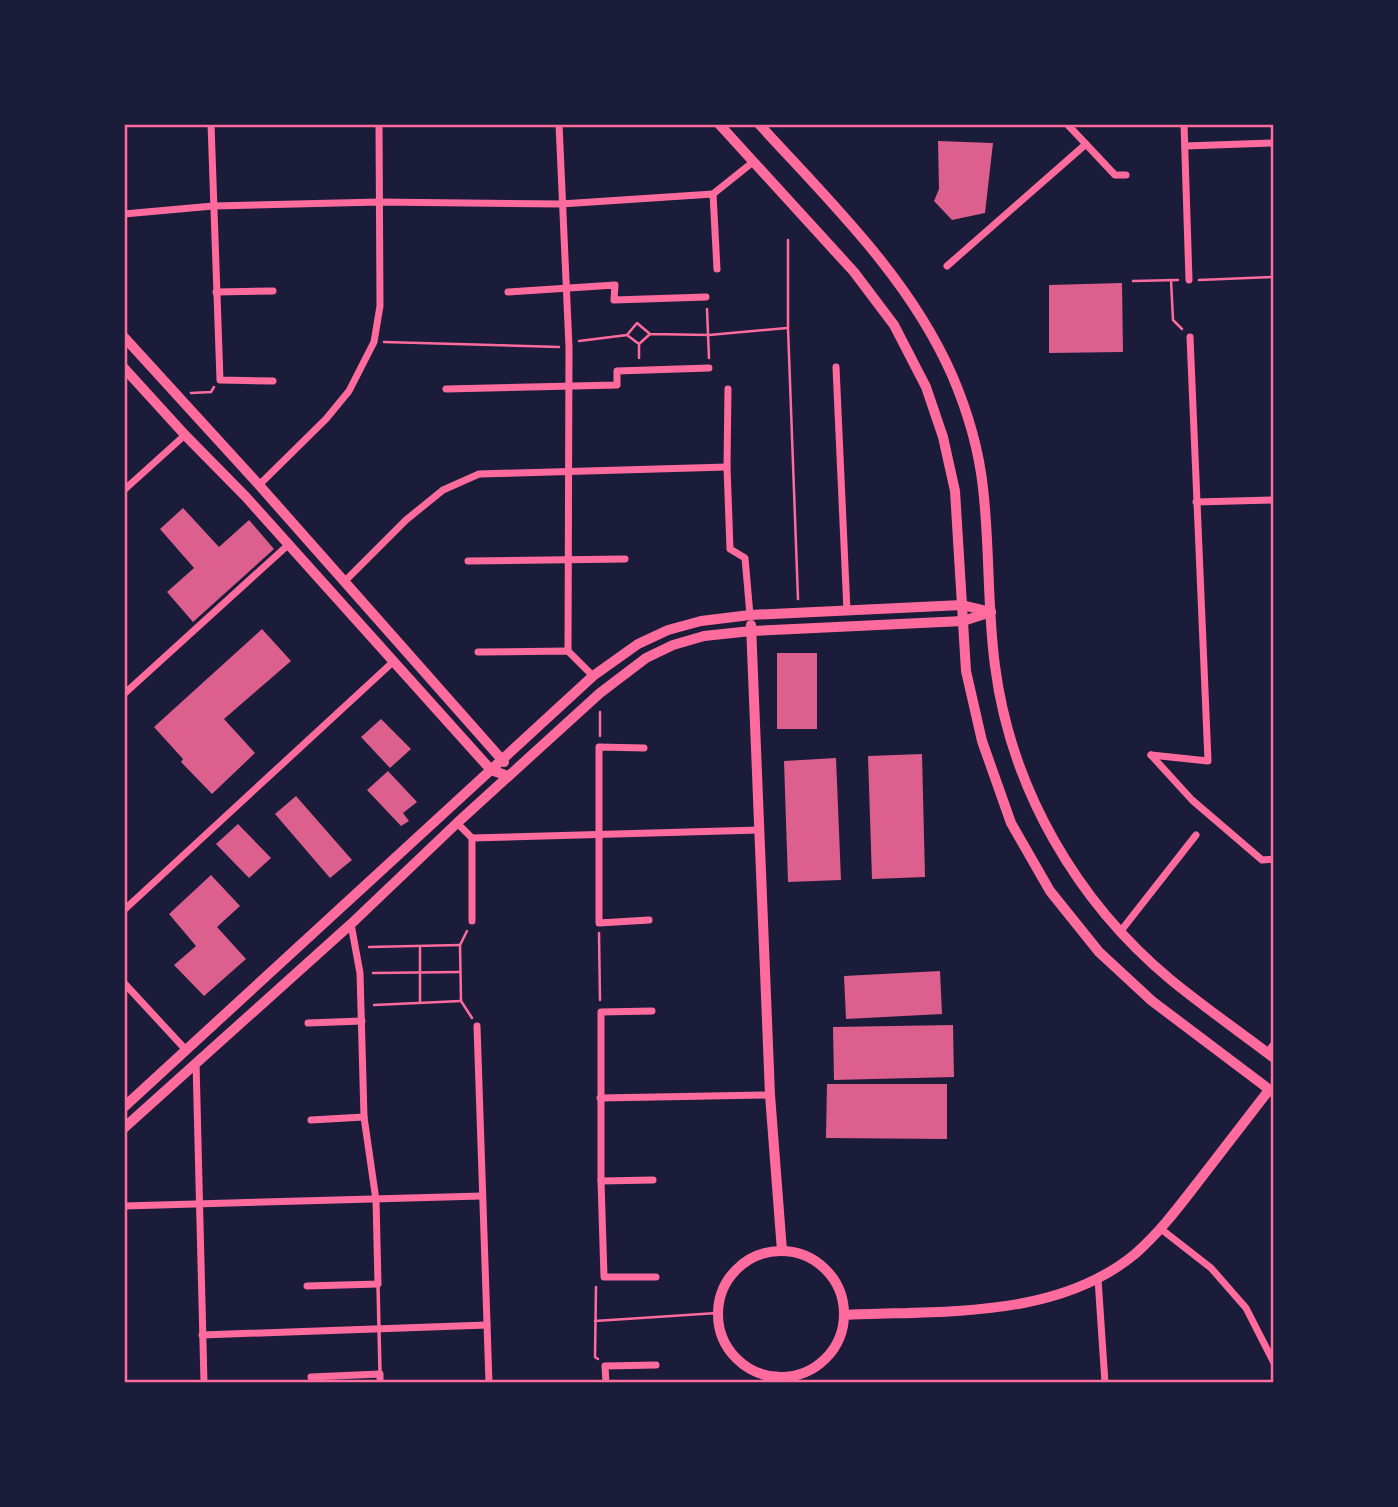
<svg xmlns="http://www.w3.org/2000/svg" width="1398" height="1507" font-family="Manrope,sans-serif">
<rect width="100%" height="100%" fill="#1b1b3a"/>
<g fill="#dd5f8e">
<path d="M938,141L993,143L985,213L952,220L934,201L939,189Z"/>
<path d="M1122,283L1123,352L1049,353V285Z"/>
<path d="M183,508L219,547L249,520L274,549L193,622L167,592L194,568L160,529Z"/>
<path d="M262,629L291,661L224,719L255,753L212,794L181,762L183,759L154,727Z"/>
<rect x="777" y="653" width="40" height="76"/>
<path d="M381,719L411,749L390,768L361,737Z"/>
<path d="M922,754L925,877L872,879L868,756Z"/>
<path d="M836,758L841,880L788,882L784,761Z"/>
<path d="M388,771L417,802L403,813L409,821L401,826L367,790Z"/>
<path d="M296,796L352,860L330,878L275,814Z"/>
<path d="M238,824L271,858L249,878L216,844Z"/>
<path d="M211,875L240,906L217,927L246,959L204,996L174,965L196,946L169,914Z"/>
<path d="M940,971L942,1014L846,1019L844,976Z"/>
<path d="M953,1025L954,1077L834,1080L833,1027Z"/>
<path d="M827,1084H947V1139L826,1138Z"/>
</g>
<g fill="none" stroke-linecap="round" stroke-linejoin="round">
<g stroke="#ff6b9d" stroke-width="2.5">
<path d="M788,240V328L798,599"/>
<path d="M1171,280L1173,320L1182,329"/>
<path d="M1199,280L1274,277"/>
<path d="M1133,281L1178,280"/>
<path d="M707,309L709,358"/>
<path d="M650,334L639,344L627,335L637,323L650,334L709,335L787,328"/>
<path d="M579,341L627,335"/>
<path d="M384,342L559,347"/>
<path d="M639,358V344"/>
<path d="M191,393L211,392L214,387"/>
<path d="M600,736V712"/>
<path d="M467,931L460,945L461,1001L472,1018"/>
<path d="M599,933L600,1000"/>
<path d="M369,947L460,945"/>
<path d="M420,947V1003"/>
<path d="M373,973L460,972"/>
<path d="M374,1005L461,1001"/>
<path d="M596,1287L595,1357L598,1359"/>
<path d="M595,1321L717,1313"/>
</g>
<path stroke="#ff6b9d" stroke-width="3.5" d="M378,1286L380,1372"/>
<g stroke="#ff6b9d" stroke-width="7">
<path d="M211,124L220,380L273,381"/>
<path d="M559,124L569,347L568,651"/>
<path d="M1067,124L1115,175H1126"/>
<path d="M1184,124L1189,280"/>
<path d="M1185,146L1274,143"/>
<path d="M713,194L717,269"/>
<path d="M713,194L753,162"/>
<path d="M124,214L213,206L379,202L561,204L713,194"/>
<path d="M947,266L1086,144"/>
<path d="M216,292L273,291"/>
<path d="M508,292L615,285L614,300L706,297"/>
<path d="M836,367L847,611"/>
<path d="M446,389L617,385V371L709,368"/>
<path d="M728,389L727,467L730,549L745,558L750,615"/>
<path d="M259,485L326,419L349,391L374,342L380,306L379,124"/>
<path d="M124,490L185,435"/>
<path d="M1196,502L1274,500"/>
<path d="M468,561L625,559"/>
<path d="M345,581L406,520L443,490L479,474L727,467"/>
<path d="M478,652L568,651L593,676"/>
<path d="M124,694L288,545"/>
<path d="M644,748L599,747V923L649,920"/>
<path d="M1151,755L1208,761L1190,337"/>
<path d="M1151,755L1192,800L1262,860L1274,859"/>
<path d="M457,823L472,838V921"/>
<path d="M472,838L759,830"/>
<path d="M124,910L394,661"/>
<path d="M1120,932L1196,835"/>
<path d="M124,983L186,1050"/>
<path d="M652,1011L601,1012V1181L604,1277H656"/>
<path d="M308,1023L362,1021"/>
<path d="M477,1026L489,1383"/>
<path d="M1267,1053L1274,1044"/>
<path d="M196,1062L204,1383"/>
<path d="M600,1098L770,1095"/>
<path d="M311,1120L364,1117"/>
<path d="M601,1181L653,1180"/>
<path d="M124,1206L482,1196"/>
<path d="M1161,1229L1211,1268L1246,1308L1274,1363"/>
<path d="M1098,1279L1105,1383"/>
<path d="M307,1286L378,1284L376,1200L364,1117L360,973L351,924"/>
<path d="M202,1335L487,1325"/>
<path d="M311,1377L380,1374V1383"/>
<path d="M606,1383L605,1366L656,1365"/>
<path d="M780,1383V1378"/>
</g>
<g stroke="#ff6b9d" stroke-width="10">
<path d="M124,337L259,485L504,762"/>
<path d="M124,368L185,435L246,497L491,770L508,776"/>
<path d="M751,625L770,1095L782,1251"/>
<path d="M124,1107L593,676L638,644L668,630L701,621L750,615L962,605L991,612"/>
<path d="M124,1128L351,924L457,823L600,693L646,658L673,645L704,636L751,631L963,621L991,612"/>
<circle cx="781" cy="1314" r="63"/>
<path d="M844,1315C941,1310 1055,1320 1135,1254C1159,1233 1178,1208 1198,1182C1221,1152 1245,1121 1269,1090"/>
</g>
<g stroke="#ff6b9d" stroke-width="10">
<path d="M719,124L854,272L894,325L926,387L943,437L955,491L966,671L982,741L1011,823L1050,891L1099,952L1152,1001L1274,1093"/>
<path d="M759,124C830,202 909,277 952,375C967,410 979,451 983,488C990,547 987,607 995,666C1011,789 1077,902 1171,980C1204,1007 1240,1032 1274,1058"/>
</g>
</g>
<rect width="1398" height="1507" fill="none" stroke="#1b1b3a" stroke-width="252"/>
<rect x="126" y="126" width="1146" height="1255" fill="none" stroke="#ff6b9d" stroke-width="2.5"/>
</svg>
